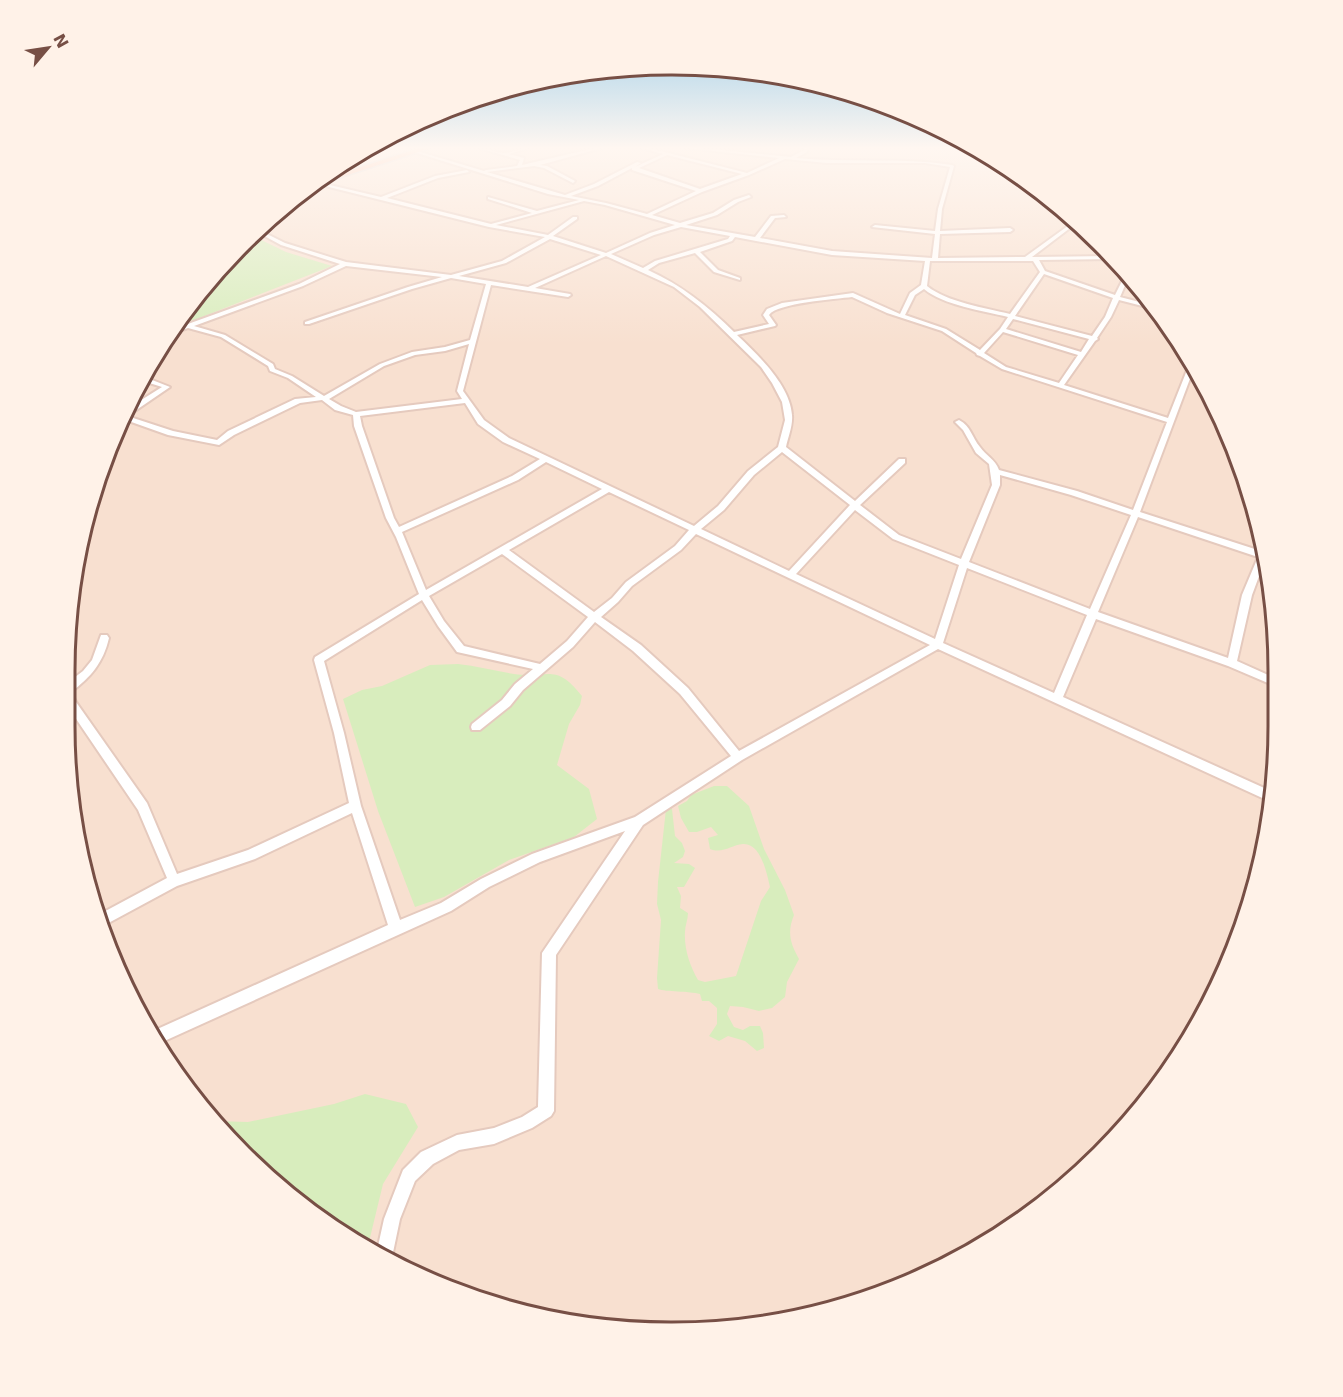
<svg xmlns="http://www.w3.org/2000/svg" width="1343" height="1397" font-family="'DejaVu Sans',sans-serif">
<rect width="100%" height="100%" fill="#feeddf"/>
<path fill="#f8e0d0" d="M369,148H978L1071,215L1153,302L1216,403L1258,514L1277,631V766L1258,883L1216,994L1153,1095L1071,1182L975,1251L829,1312L712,1331L592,1327L476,1300L368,1251L271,1182L190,1095L111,958L76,844L65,725L70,593L97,477L146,368L215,272L302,190Z"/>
<g fill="#d8edbd">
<path d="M253,236L286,252L332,266L174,328L215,272L230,258L251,252L238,250Z"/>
<path d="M458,664C477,666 495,671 514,674C549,679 555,662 582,696L580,705L569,724L557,765L589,789L597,819L574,837L509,860L444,897L415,907L378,811L343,699L362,690L382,686L430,665Z"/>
<path d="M714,786H727L749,806L764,849L785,890L794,915C787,932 790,943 799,959L787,982L785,997L772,1008L759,1011L743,1007L730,1006L727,1014L734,1027L743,1030L750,1026H760L763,1033L764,1048L757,1051L745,1041L728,1036L719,1041L709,1036L717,1024V1008L709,1001H702L700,994C689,991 666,992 658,989L657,978L661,920L657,904L658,882L666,809L671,806L672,809L675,836L682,843L685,851L683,857L674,863L689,864L695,868L684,887H677L681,896L680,908L688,913C688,919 685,926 685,932C684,949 690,966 698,980L705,982L736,976L761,901L770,887C767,874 761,843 743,844C731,845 723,854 710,849L708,838L718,835L711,827L697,832H689L681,818L678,806L687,801L691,795Z"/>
<path d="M186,1088L214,1121L248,1122L334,1104L365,1094L406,1104L418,1127L383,1184L367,1250L271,1182L190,1095Z"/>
</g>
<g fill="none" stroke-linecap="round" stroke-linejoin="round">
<g stroke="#e5cabe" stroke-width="4">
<g id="minor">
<path d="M479,148C488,148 495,153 504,153C512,153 520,148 528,148L509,154L524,158L522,165L595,148H602L540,165L547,166L575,181L573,183L544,168L534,166L487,172L565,195L594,184L637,162L641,163L635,167L663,154L642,148H649L747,173L779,158L686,148H701L791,157L804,150V148H808L807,152L796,158C848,163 900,157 952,165L954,166L942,209L940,231L1010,228L1013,230L1010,232L940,234L938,258L1025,257L1076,220L1078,222L1032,257L1110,256L1113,259L1039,260L1045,271L1115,295L1126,273L1129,276L1120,297L1155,306L1158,310L1119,300L1111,317L1097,338L1098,339L1095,341L1064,385L1168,418L1189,365L1191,363L1194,368L1140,512L1264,552L1265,560L1252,595L1237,661L1277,679V687L1228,666L1096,619L1063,697L1273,792L1271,802L938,649L742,760L643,825L556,955L554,1111L551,1116L532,1128L494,1144L459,1150L433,1164L415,1181L400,1219L391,1262L376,1255L384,1219L403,1170L421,1152L457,1135L494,1128L522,1117L538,1107L542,953L625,831L540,862L489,887L451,911L160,1043L153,1031L388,925L352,813L255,859L177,886L101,927L98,915L167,878L138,810L66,704V684L83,671L92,660L101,635H107L109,638C103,663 91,677 71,692L76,702L147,803L177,874L248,850L349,803L334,733L314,660L315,657L419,594L396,537L386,518L354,426L353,415L335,410L322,400L300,403L234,435L219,445L168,435L123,419L124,415L173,431L217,440L228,431L295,399L316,397L288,378L270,371L268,366L221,337L188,328L170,334L174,329L299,284L340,264L281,245L257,232L259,230L285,243L346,262L451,275L502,261L545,237L489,227L317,184V182L381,197L435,176L467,170L469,172L438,178L387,198L491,224L532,213L488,199V197L537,211L579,200L548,194L414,152L417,151L484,171L486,170L517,166L520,160ZM667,155L742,174L700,189L639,168ZM785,159L827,163H925L950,167L938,209L935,231L875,225L872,227L935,234L932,258L832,251L760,238L775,218L786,217L784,215L771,216L755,237L686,225L717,215L738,202L751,197L749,195L734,200L713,213L680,223L652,215L702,192L749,175ZM632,168V170L696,191L647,214L606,203L571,196L598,186ZM584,201L605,205L675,225L650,233L606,253L553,236L577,219V217H573L548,235L496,225ZM681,227L730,236L728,239L655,261L643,268L611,254L654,235ZM735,237L832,255L925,261L921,285L910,293L900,314L853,293L782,303L767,309L763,315L769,324L734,332C708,306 681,285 648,270L659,263L695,253L714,272L740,280V278L718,270L700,252L732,241ZM550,239L601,255L528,287L459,276L506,263ZM606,256L674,287L700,307L761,367L772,383L782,402L785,420L778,447L748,471L718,506L694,526L509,438L484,420L463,391L491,285L568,297L571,295L570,294L535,288ZM930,261H1033L1040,272L1010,314C985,308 947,302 927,286ZM346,266L442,277L408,287L305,322V324H309L412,289L451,278L486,284L470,340L445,347L412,352L380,364L324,396L292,376L275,369L273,364L225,335L194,326L303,286ZM1044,274L1113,298L1105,317L1092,336L1015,316ZM924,289C943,305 983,311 1008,317L1000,329L980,350L946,329L905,315L915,295ZM852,297L887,313L942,331L976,353L977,355L980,356L1002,369L1167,422L1133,510L1077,491L999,470C995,459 986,456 980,447C972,438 971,426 959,420L955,422L963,430L976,453L989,464L992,485L961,559L899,535L860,505L905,463V459H899L855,501L786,447C788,437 793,426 792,415C790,385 758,355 737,335L775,326L776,325L769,315C777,303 836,299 852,297ZM1013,319L1089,339L1081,352L1006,329ZM1003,332L1078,355L1059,383L1006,367L984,353ZM469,344L457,391L462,399L356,412L341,406L329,399L384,366L415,355L445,351ZM465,403L478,424L503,442L540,459L512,476L399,527L394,518L362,426L360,416ZM782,452L850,505L789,571L701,529L724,510L754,475ZM546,462L602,489L426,590L402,532L518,480ZM1000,475L1071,495L1131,515L1090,609L969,562L1000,485ZM609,492L689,530L675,546L626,582L612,598L594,612L509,550ZM855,510L893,539L959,565L935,639L796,574ZM1138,517L1258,557L1242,595L1228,658L1098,612ZM696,534L930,645L739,751L688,688L641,645L601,617L618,602L632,586L681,550ZM502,554L588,617L567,641L540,664L464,646L444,621L429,596ZM967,568L1087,615L1054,693L943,643ZM422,600L438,626L457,652L533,669L515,684L502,700L472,724L471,727L472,730H480L510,706L523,690L573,647L595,622L633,651L680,694L731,756L635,817L532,854L481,879L441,903L400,920L361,806L344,733L324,661Z"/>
<path d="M142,376L170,387L129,415H125L127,409L162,387L140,380Z"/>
</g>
</g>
<g stroke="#d9cecb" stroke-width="3">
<path id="trunk" d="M419,148H431L304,189L315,182Z"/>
</g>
<use href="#minor" fill="#fff" fill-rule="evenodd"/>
<use href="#trunk" fill="#feb293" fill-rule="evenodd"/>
</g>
<linearGradient id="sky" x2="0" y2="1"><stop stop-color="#93c9e8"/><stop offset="0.43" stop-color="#fff7f1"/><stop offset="1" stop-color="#fff7f1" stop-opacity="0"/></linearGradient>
<rect width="1343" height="344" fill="url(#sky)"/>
<path d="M0 0H1343V1397H0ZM671 75H672A596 596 0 0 1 1268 671V726A596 596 0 0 1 672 1322H671A596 596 0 0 1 75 726V671A596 596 0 0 1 671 75Z" fill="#fff2e8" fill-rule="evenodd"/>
<path fill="none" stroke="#774f45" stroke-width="3" d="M671 75H672A596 596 0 0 1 1268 671V726A596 596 0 0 1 672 1322H671A596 596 0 0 1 75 726V671A596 596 0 0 1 671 75Z"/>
<g transform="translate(48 48) rotate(61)" stroke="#fff2e8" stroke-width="4.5" paint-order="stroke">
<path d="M0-4.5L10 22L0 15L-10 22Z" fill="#774f45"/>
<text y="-9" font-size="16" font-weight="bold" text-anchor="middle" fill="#774f45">N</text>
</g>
</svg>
